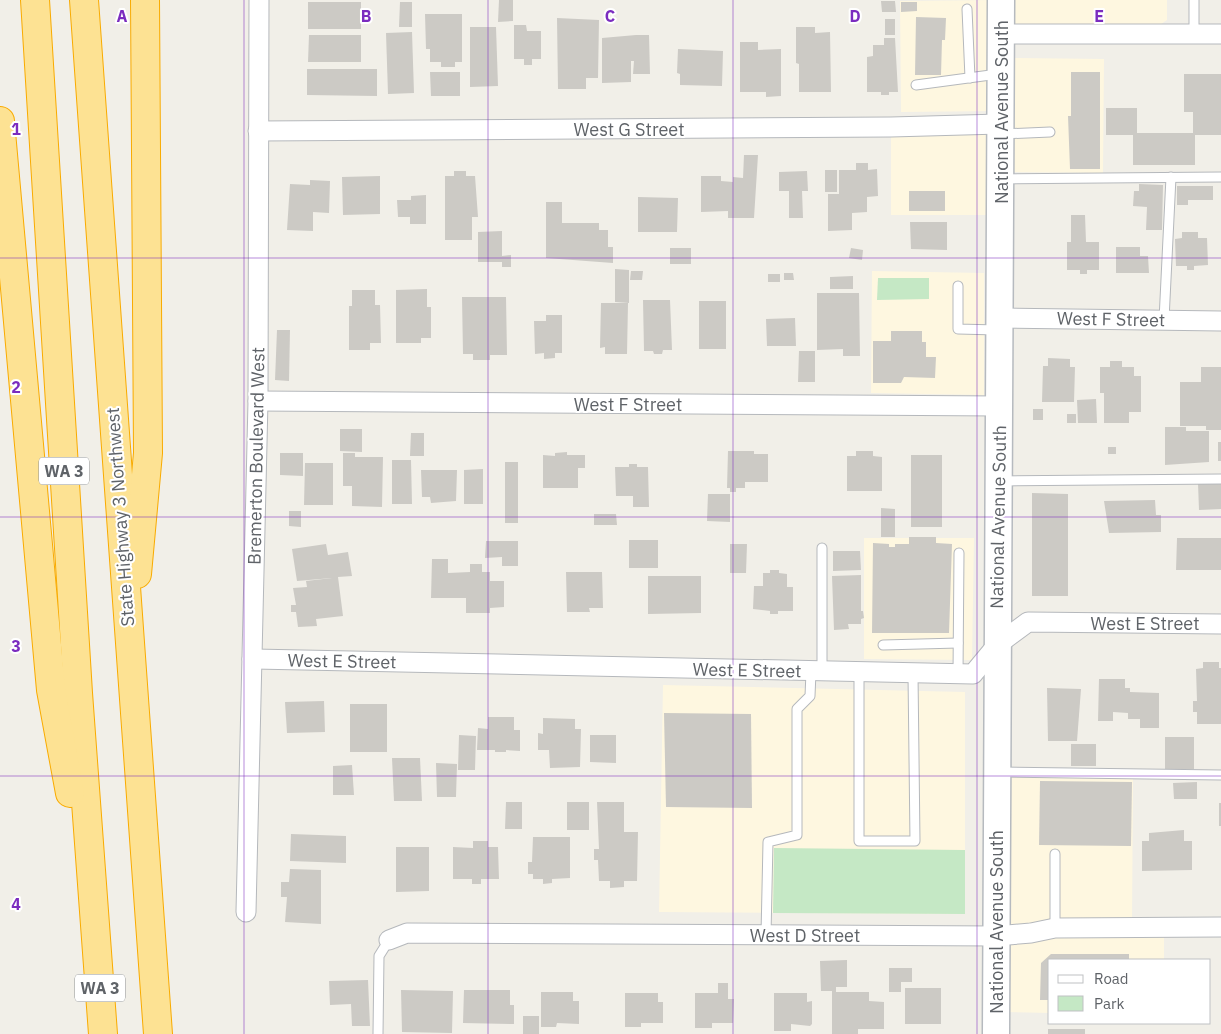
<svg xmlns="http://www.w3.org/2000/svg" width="1221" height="1034" font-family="'IBM Plex Sans',sans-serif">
<rect width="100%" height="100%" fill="#f1efe8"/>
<g fill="#fef7e0">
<path d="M997,0V111L901,112L900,1Z"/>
<path d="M1004,0H1167V20L1135,42L1038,43L1005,31Z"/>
<path d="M1007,58L1104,59L1103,173L1006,172Z"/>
<rect x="891" y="130" width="102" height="85"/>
<path d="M872,271L984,273V395L871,393Z"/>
<path d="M864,538H974L972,660L864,659Z"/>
<path d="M663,685L965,692V914L659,912Z"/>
<path d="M999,774L1133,775L1132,925L999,933Z"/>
<path d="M1164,929V960H1050V1013L999,1012L998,938Z"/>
</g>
<g fill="#c5e8c5">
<path d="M878,278H929V299L877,300Z"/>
<path d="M774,848L965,850V914L773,913Z"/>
</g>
<g fill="#cccac5">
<path d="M499,0H513V21L498,22Z"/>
<path d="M881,1H895L896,12H882Z"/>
<rect x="308" y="2" width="53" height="27"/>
<path d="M400,2H412V27H399Z"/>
<path d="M901,2H917V11L901,12Z"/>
<path d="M425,14H462V62H455V67H441V62H430V49H426Z"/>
<path d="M916,17L946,18L945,40H942L941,75H915Z"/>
<path d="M557,18L599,20L598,78H586V89H558Z"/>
<rect x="885" y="19" width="10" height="16"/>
<path d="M514,25H526L527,31H541V59H532V65H524V59H514Z"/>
<path d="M470,27H496L498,86L470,87Z"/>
<path d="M796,27H815V33L830,32L831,92H799V64L796,63Z"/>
<path d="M412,32L414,93L388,94L386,33Z"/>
<path d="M309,35H361V62H308Z"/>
<path d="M636,35H649L650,74H633L634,61H631V82L602,83V38Z"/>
<path d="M884,38H895L898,92H889V95H881V92H867V57L873,56V45H884Z"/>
<path d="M740,42H758V50L781,49V96L766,97V92H740Z"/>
<path d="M678,49L723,51L722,86L680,85V74L677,73Z"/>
<path d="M307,69H377V96L307,95Z"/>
<path d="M430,72H460V96H431Z"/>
<path d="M1071,72H1100V169H1070L1068,116H1071Z"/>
<path d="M1184,74H1221V135H1195V165H1133V135H1106V108H1137V133H1193V112H1184Z"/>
<path d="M744,155H758L754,218H728V211L701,212V176H721V181L733,182V177L743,178Z"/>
<path d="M856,163H868V170L877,169L878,196L867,197V212L852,213V230L828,231V194H839V170H856Z"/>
<rect x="825" y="170" width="12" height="22"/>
<path d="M454,171H466V176H475L478,217H472V240H445V176H454Z"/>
<path d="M807,171L808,191H802L803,218H789V191H779V172Z"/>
<path d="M380,176V214L343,215L342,177Z"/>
<path d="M310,180L330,181L329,213L313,212V231L287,230L290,184L310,185Z"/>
<path d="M1139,184L1163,185L1162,230H1146L1147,207L1133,206L1134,191H1139Z"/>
<path d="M1177,186H1213V200H1188V205H1177Z"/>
<rect x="909" y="191" width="36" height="20"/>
<path d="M426,195V224H410V217H398L397,200H411V196Z"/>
<path d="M638,197L678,198L677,232H638Z"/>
<path d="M546,202H562V223H599V230H608V247H613V263L546,258Z"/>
<path d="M1071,215H1085L1086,242H1099V270H1087V274H1080V270H1067V242H1071Z"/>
<path d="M910,222H947V250L911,249Z"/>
<path d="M502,231V256L511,255V267H502V262H478V232Z"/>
<path d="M1182,232H1198V238H1207L1208,265L1194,266V270H1187V266H1176L1175,239L1182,238Z"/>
<path d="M1116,247H1140V256H1148L1149,273H1116Z"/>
<rect x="670" y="248" width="21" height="16"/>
<path d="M851,248L863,250L862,260L849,258Z"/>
<path d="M615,269L629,270V303L615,302Z"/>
<path d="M631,271H643L642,280H630Z"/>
<path d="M784,273H793L794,280H784Z"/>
<rect x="768" y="274" width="12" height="8"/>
<path d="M853,276V289H830V277Z"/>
<path d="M427,289V307H431V338H421V343H396V290Z"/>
<path d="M352,290H375V305H380L381,343H370V350H349V306H352Z"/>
<path d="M817,293H859L860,356H843V349L817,350Z"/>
<path d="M462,297H506L507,355H490V360H473V354H463Z"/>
<path d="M643,300H670L672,350H663L662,354H654L653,351H644Z"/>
<rect x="699" y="301" width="27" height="48"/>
<path d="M601,303H628L627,354H605V347L600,348Z"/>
<path d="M546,315H562V353H555V358L544,359V353L535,354L534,321H546Z"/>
<path d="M795,318L796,346H767L766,319Z"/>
<path d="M277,330H290L289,381L275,380Z"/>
<path d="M891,331H922V342H926V357H936L935,378L904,377L901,383H873V341H891Z"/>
<path d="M799,351H815V382H798Z"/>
<path d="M1048,358L1070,359V367H1075L1074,402H1042L1043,366H1048Z"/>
<path d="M1110,361H1122V367H1134V376H1141V412H1129V423H1104V393H1100V367H1110Z"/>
<path d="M1201,367H1221V430H1206V426H1180V382H1201Z"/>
<path d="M1096,399L1097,423H1078L1077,400Z"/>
<rect x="1033" y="409" width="10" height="11"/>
<rect x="1067" y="414" width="9" height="9"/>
<path d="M1165,427H1186V431H1209V462L1165,465Z"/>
<path d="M340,429H362V452L340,451Z"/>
<path d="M411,433H424V456H410Z"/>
<rect x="1218" y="442" width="3" height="19"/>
<rect x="1108" y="447" width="8" height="7"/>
<path d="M728,451H754V454H768V482H745V488H736V492H730V488H727Z"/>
<path d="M856,451H873V456L882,457V491H847V456H856Z"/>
<path d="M567,452V455H585V468H578V488H543V455L555,456V453Z"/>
<path d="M280,453H303V476L280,475Z"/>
<path d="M343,453H355V457H383L382,507L352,506V486H343Z"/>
<rect x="911" y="455" width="31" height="72"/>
<path d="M392,460H411L412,504H392Z"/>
<rect x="505" y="462" width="13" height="61"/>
<path d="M305,463H333V505H304Z"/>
<path d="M629,464H637V467H648L649,507H633V496H616L615,467H629Z"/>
<path d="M483,469V504H464V470Z"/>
<path d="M421,470H457L456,501L431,503L430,497H422Z"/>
<path d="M1221,482V509L1199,510L1198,483Z"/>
<path d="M1032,493L1068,494V596H1032Z"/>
<path d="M708,494H730V522L707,521Z"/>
<path d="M1155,500L1156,515H1161V532L1109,533L1104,501Z"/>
<path d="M881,508L895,509V537H881Z"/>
<path d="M289,511H301V527L289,526Z"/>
<path d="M594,514H616L617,525H594Z"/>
<path d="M909,537H936V543L952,544L949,633H872L873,543L889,544V547H895V544H909Z"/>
<path d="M1177,538H1221V570H1176Z"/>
<rect x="629" y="540" width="29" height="28"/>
<path d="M486,541H518V566H502V557L485,558Z"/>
<path d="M326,544L328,555L348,552L352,576L338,577L343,616L316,619L317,626L298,627L296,612H291V605H296L293,588L307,587L306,581L332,578L297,581L292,549Z"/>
<path d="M730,544H747L746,573H730Z"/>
<path d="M833,551H860L861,570L833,571Z"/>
<path d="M432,559H448V573L470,572V564H482V572H490V581H504V607L490,608V613H466V598H431Z"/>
<path d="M770,570H779V573L787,574V587H793V611H778V614H770V611L753,609L754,586H763V573H770Z"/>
<path d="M566,572H602L603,608H589L590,612H567Z"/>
<path d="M861,575V611H863L864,618L861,619V624H848L849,629L834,630L832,576Z"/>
<path d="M648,576H701V613L648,614Z"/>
<path d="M1203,662H1219V668H1221V724H1197V712H1193V701H1197L1196,669L1203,668Z"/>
<path d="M1099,679H1125V688H1130V692L1159,693V728H1140V719H1128V713L1113,712V721H1098Z"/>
<path d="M1047,688L1081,689L1077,741H1048Z"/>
<path d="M324,701L325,732L287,733L285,702Z"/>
<rect x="350" y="704" width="37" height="48"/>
<path d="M664,713L751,714L752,808L666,807Z"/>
<path d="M488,717H514V730H520V751L506,750V752H495V750H477L478,728L488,729Z"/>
<path d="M543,718L575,719V729H581L580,767L550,768L549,750H538V733L543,734Z"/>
<path d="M459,735L476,736L475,770H458Z"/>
<path d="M590,735H616V763L590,762Z"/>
<rect x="1165" y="737" width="29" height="32"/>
<rect x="1071" y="744" width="25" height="22"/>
<path d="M392,758H420L422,801H394Z"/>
<path d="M436,763L457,764L456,797H437Z"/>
<path d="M352,765L354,795H333V766Z"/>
<path d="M1040,781L1132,782L1131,846L1039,845Z"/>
<path d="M1197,782V799H1174L1173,783Z"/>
<path d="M506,802H522V829H505Z"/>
<rect x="567" y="802" width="22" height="28"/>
<path d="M597,802H624V832H638L637,881H624V887L610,888V881H599L598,860H594V849H599Z"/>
<rect x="1219" y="803" width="2" height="23"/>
<path d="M1184,830V841H1192V870L1142,871V841H1149V833Z"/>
<path d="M291,834L346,836V863L290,861Z"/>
<path d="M533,837H570V878L552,879V883L543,884V879H533V874H528V862H532Z"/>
<path d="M473,841H488V847H498L499,879H481V884H472V879H453V847L473,848Z"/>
<path d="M396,847H429V891L396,892Z"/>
<path d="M290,869L321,870V924L285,922L287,897H281V882H289Z"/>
<path d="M1051,954H1129V960H1050V1000H1040L1041,963Z"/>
<path d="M847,960V987H836V992H869V1001L884,1002V1029H858V1034H832V991H821L820,961Z"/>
<path d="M889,968H912V982H901V992H889Z"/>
<path d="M368,980L370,1026H352L351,1004L330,1005L329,981Z"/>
<path d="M718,983H728V999H734L733,1023H712V1028H695V993H718Z"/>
<rect x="905" y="988" width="36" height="36"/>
<path d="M401,990L453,991L452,1033L402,1032Z"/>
<path d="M464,990H510V1005H514V1024L463,1023Z"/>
<path d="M541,992H573V1001H579V1024L557,1023L556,1027H541Z"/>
<path d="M625,993H658V1002H663V1023H641V1027H625Z"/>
<path d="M774,993H807V1002L812,1001V1024L810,1026L791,1024V1031H774Z"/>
<rect x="523" y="1016" width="16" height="18"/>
<rect x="1048" y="1029" width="37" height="5"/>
</g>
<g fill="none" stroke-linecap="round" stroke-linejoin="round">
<g stroke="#b5b8bc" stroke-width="11">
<g id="lane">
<path d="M1194,0V34"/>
<path d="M967,9L970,78"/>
<path d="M916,85L998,74"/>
<path d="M1002,134L1050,132"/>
<path d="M1001,179L1221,177"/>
<path d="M958,286V329L997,330"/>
<path d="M1164,320L1171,177"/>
<path d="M1001,481L1221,479"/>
<path d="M822,548V672"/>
<path d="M883,645L958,643"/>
<path d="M859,673V841H915L913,674"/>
<path d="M958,674L959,553"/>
<path d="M1000,772L1221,775"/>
<path d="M1055,854V928"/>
<path d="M766,935L768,842L797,835V709L810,696L811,672"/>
<path d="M378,1034L379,956L389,940"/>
</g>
</g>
<g stroke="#b5b8bc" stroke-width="21">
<g id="street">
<path d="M1001,34H1221"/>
<path d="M258,131L891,127L1000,124"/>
<path d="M1000,318L1221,321"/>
<path d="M258,401L999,406"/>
<path d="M252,659L973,674L997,645L1028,622L1221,624"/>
<path d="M246,912L258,401L259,0"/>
<path d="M389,940L407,933L996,936L1031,933L1055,928L1221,927"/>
</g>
</g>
<g stroke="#b6babf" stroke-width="29">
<path id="secondary" d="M996,1034L1001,0"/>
</g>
<g stroke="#f9ab00" stroke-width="30">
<g id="highway">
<path d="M35,0L78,693L103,1034"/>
<path d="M84,0L158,1034"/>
<path d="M0,121L51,690L70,793"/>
<path d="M137,574L148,453L145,0"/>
</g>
</g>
<use href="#lane" stroke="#fff" stroke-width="9"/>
<use href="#street" stroke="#fff" stroke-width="19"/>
<use href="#secondary" stroke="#fff" stroke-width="26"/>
<use href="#highway" stroke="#fde293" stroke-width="28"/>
</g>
<path fill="none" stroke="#7b2cbf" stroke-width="1" stroke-opacity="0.55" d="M244,0V1034M488,0V1034M733,0V1034M977,0V1034M0,258H1221M0,517H1221M0,776H1221"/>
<g text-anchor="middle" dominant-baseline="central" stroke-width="4" stroke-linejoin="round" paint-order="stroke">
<g fill="#fff" stroke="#8f9295" stroke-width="1">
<rect x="39" y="457.5" width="50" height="27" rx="4"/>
<rect x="75" y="974.5" width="50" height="27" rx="4"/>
</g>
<g font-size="16" font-weight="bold" fill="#5f6368">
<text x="64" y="471">WA 3</text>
<text x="100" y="988">WA 3</text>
</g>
<g font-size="18" fill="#5f6368" stroke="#fff">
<text transform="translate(1001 112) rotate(-90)">National Avenue South</text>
<text x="629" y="129">West G Street</text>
<text transform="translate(1111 319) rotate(1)">West F Street</text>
<text x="628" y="404">West F Street</text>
<text transform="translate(256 456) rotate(-89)">Bremerton Boulevard West</text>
<text transform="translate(120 517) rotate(-94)">State Highway 3 Northwest</text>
<text transform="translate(998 517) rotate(-89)">National Avenue South</text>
<text x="1145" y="623">West E Street</text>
<text transform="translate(342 661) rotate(1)">West E Street</text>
<text transform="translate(747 670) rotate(1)">West E Street</text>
<text transform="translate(996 922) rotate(-90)">National Avenue South</text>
<text x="805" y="935">West D Street</text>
</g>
</g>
<g font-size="16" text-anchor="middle" font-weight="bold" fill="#7b2cbf" stroke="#fff" stroke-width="4" stroke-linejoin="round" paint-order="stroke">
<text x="122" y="22">A</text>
<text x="366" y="22">B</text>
<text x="610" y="22">C</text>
<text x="855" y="22">D</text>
<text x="1099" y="22">E</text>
<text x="16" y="135">1</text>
<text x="16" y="393">2</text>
<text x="16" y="652">3</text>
<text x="16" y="910">4</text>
</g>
<rect x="1048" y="959" width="162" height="65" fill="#ffffff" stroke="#bfc1c3"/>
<rect x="1058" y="975" width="25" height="8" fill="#ffffff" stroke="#bfc1c3"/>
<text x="1094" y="984" font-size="15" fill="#5f6368">Road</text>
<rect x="1058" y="996" width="25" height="15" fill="#c5e8c5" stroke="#bfc1c3"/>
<text x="1094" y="1009" font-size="15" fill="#5f6368">Park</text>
</svg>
